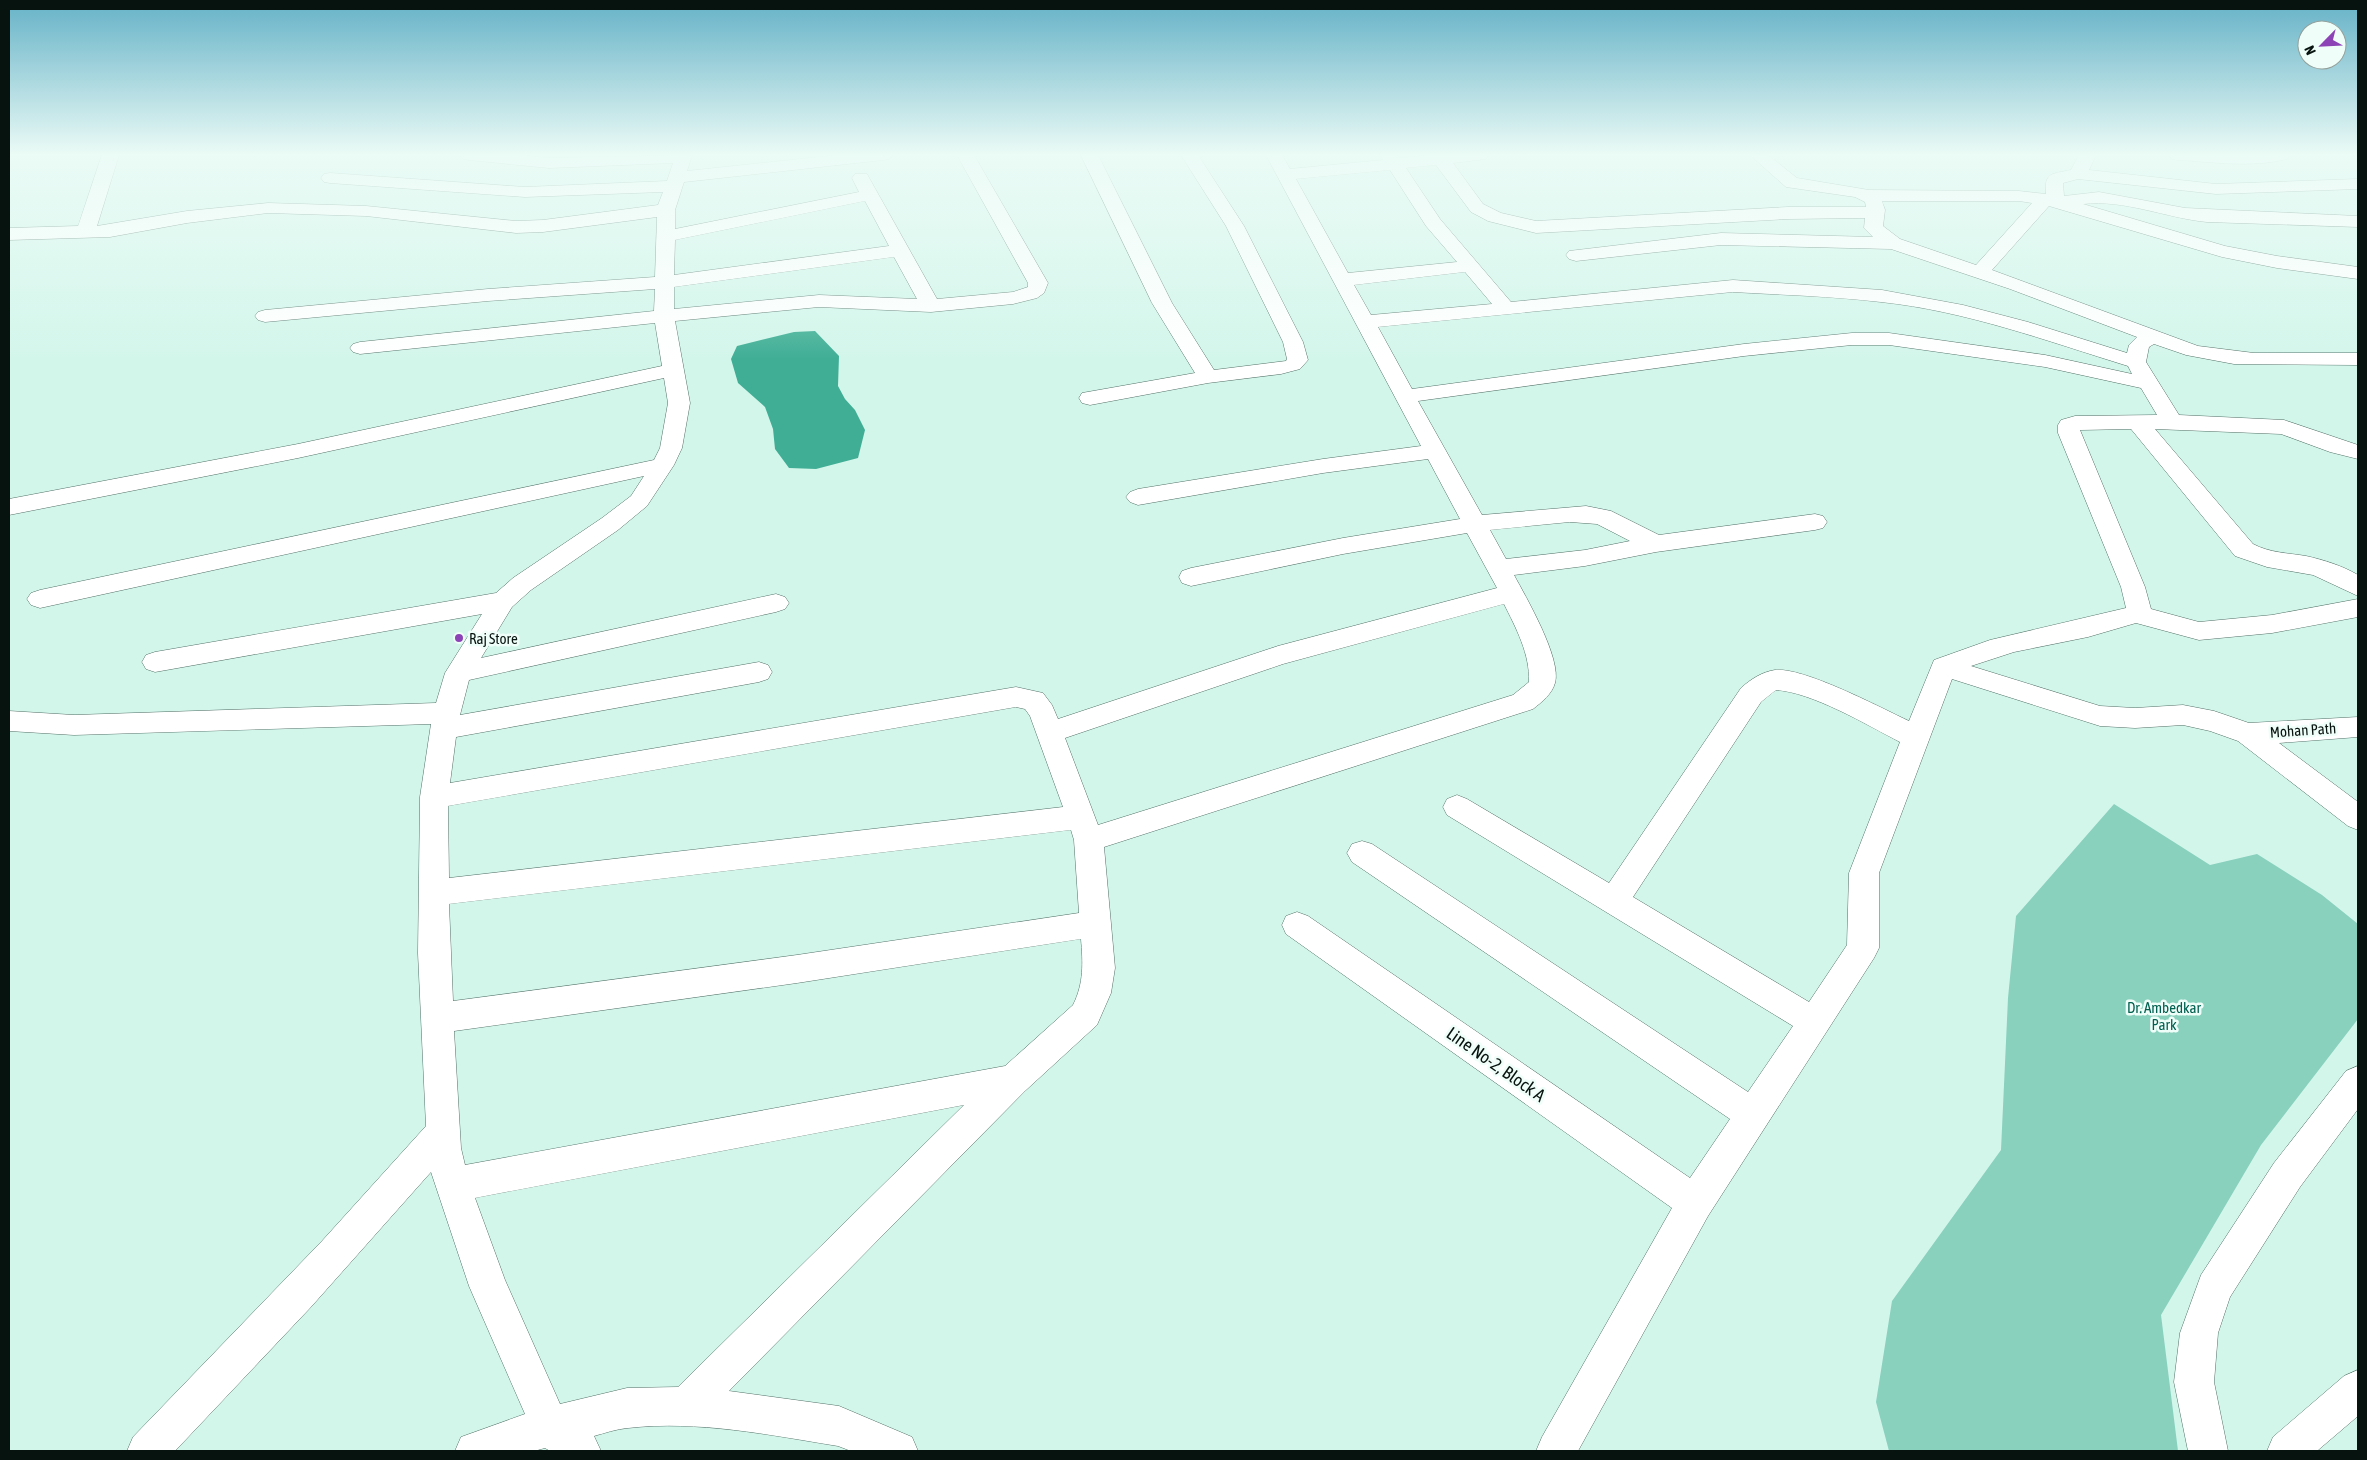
<svg xmlns="http://www.w3.org/2000/svg" width="2367" height="1460" font-family="'Asap Condensed',sans-serif">
<rect width="100%" height="100%" fill="#d3f6eb"/>
<path fill="#89d0bd" d="M2114,804L2210,865L2257,854L2322,895L2358,924V1019L2261,1145L2161,1315L2178,1451H1889L1876,1402L1892,1301L2001,1150L2008,998L2016,916Z"/>
<path fill="#40ae95" d="M815,331L839,356L838,386L845,399L855,410L865,430L858,458L816,469L789,468L775,449L773,429L765,407L738,383L731,359L737,346L794,332Z"/>
<g fill="none" stroke-linecap="round" stroke-linejoin="round">
<g stroke="#537168" stroke-width="1">
<g id="minor">
<path d="M102,155H119L97,226L187,211L268,203L366,206L516,221L543,220L658,205L663,192L525,197L330,183L324,182L321,178L324,174L330,173L525,187L667,181L673,163L549,168L469,160L463,159L461,155H519L549,158L692,155L687,171L838,155H891L889,159L883,160L684,182L675,210V229L859,192L852,178L855,174H867L937,299L1013,292L1028,287V283L957,155H974L1048,283L1044,293L1037,298L1013,304L931,312L819,307L675,321L690,403L682,448L674,465L647,506L618,530L531,590L512,607L481,658L776,594L785,597L789,603L785,609L776,612L469,680L460,715L759,662L768,665L772,672L768,679L759,682L456,737L450,783L1016,687L1043,693L1052,705L1058,719L1278,646L1497,588L1467,533L1343,554L1191,586L1182,583L1179,577L1182,571L1191,568L1343,538L1460,519L1428,459L1323,473L1138,505L1130,502L1126,497L1130,492L1138,489L1323,459L1421,446L1266,155H1282L1290,169L1383,160L1381,155H1397L1400,158L1430,155H1488L1486,159L1453,163L1483,204L1501,213L1536,221L1788,207H1866L1865,202L1855,197L1786,187L1750,155H1768L1797,178L1869,190L2019,191L2046,194C2044,172 2052,174 2071,170L2079,155H2096L2089,170L2216,184L2358,179V189L2216,194L2078,179L2063,183L2064,196L2099,192L2185,208L2358,216V227L2207,222C2166,218 2124,199 2083,204L2225,246L2277,256L2358,267V279L2277,268L2222,257L2049,206L1992,270L2198,346L2254,353H2358V365L2234,364L2186,355L2154,344L2149,347L2146,362L2179,415L2284,420L2358,445V459L2330,452L2281,434L2155,429L2253,544C2270,553 2288,553 2306,556C2324,560 2343,566 2358,575V596L2313,575L2267,567L2235,556L2131,429L2080,430L2145,587L2151,609L2199,622L2272,615L2358,599V617L2272,633L2199,640L2136,623L2088,637L2014,652L1971,666L2100,706L2135,708L2183,705L2214,711L2249,723L2358,717V737L2279,743L2358,802V830L2348,826L2238,741L2210,731L2183,725L2135,728L2100,726L1952,679L1879,873V948L1874,958L1708,1216L1578,1451H1536L1542,1437L1672,1208L1286,934L1282,925L1286,916L1297,912L1308,916L1690,1178L1730,1119L1352,862L1347,853L1352,844L1362,841L1372,844L1748,1092L1793,1026L1447,815L1443,807L1447,799L1457,795L1467,799L1609,883L1741,688C1751,679 1762,672 1775,670C1804,667 1881,708 1909,721L1934,660L1990,640L2126,608L2121,587L2058,433V425L2061,420L2075,416L2157,415L2141,388L2045,367L1889,345H1852L1744,356L1418,401L1482,515L1586,506L1611,511L1659,535L1815,514L1823,516L1827,522L1823,528L1815,530L1656,552L1585,566L1514,575C1526,597 1562,659 1555,683C1552,694 1542,702 1533,709L1104,847L1115,968L1111,993L1097,1025L1025,1091L729,1391L839,1406L912,1437L918,1451H851L838,1446C770,1435 697,1420 628,1428C616,1429 605,1433 594,1436L601,1451H550L545,1448L534,1451H455L461,1437L525,1414L469,1286L431,1172L311,1307L175,1451H127L133,1437L322,1241L426,1126L418,953L420,797L431,724L74,735L9,731V711L74,715L436,703L445,673L482,614L155,672L146,669L142,662L146,655L155,652L496,593L513,578L602,518L631,496L644,476L40,608L31,605L27,599L31,593L40,590L654,460L660,448L668,403L664,378L298,458L9,515V499L298,444L662,366L655,323L360,354L353,352L350,348L353,344L360,342L654,311L655,289L488,301L265,322L258,320L255,316L258,312L265,310L488,289L655,277L657,217L543,232L516,233L366,216L268,213L187,223L110,237L9,240V228L78,226ZM1436,165L1471,212L1488,221L1536,233L1788,219L1865,218L1864,228L1873,237L1721,233L1569,251L1566,255L1569,259L1576,261L1721,245L1891,249L2010,289L2137,337L2129,345L2127,353L2028,322L1963,305L1882,290L1733,280L1511,302L1440,219L1406,168ZM1390,170L1426,226L1457,262L1348,273L1296,179ZM865,201L889,246L674,275L675,240ZM1882,201H2019L2032,203L1976,265L1900,239L1883,226L1885,210ZM894,257L917,299L819,295L674,309V287ZM1465,272L1492,304L1371,315L1354,285ZM1733,292C1782,295 1832,296 1881,302C1966,311 2047,341 2128,366L2132,374L2045,355L1889,333H1852L1744,344L1412,389L1378,327ZM1570,522L1597,524L1630,541L1585,550L1506,559L1490,530ZM1504,604C1516,628 1530,654 1529,682L1513,695L1098,825L1065,738L1283,664ZM1776,690C1812,692 1867,725 1900,742L1849,873L1847,945L1809,1002L1633,897L1761,702ZM1016,707L1025,709L1030,716L1063,807L449,878L448,806ZM1071,830L1074,840L1079,913L797,955L453,1001L449,904ZM1081,939C1083,963 1084,983 1073,1005L1005,1066L465,1165L461,1148L454,1031L797,983ZM964,1105L678,1387L627,1388L560,1404L505,1280L475,1198Z"/>
<path d="M1081,155H1098L1172,303L1214,370L1286,361L1287,359L1283,342L1226,226L1181,155H1198L1244,226L1303,342L1308,360L1300,369L1281,374L1208,383L1090,405L1082,403L1079,398L1082,393L1195,373L1152,303Z"/>
<path d="M2169,155H2290L2287,159C2251,168 2214,162 2178,160L2172,159Z"/>
<path d="M2358,1066V1109L2300,1187L2230,1297L2218,1333L2214,1382L2228,1451H2188L2174,1382L2180,1333L2201,1275L2274,1163L2346,1071Z"/>
<path d="M2358,1370V1416L2317,1451H2267L2273,1437L2344,1376Z"/>
</g>
</g>
<use href="#minor" fill="#fff" fill-rule="evenodd"/>
</g>
<linearGradient id="sky" x2="0" y2="1"><stop stop-color="#65b2c7"/><stop offset="0.43" stop-color="#ebfbf6"/><stop offset="1" stop-color="#ebfbf6" stop-opacity="0"/></linearGradient>
<rect width="2367" height="359" fill="url(#sky)"/>
<circle fill="#8b43b6" stroke="#f0fef9" stroke-width="2" cx="459" cy="638" r="5"/>
<g text-anchor="middle" dominant-baseline="central" stroke-width="5" stroke-linejoin="round" paint-order="stroke">
<g font-size="15" fill="#07130f" stroke="#f0fef9" text-anchor="start">
<text x="469" y="638">Raj Store</text>
</g>
<g font-size="15" fill="#07130f" stroke="#f0fef9">
<text transform="translate(2303 730) rotate(-4)">Mohan Path</text>
</g>
<g font-size="15" fill="#01604f" stroke="#f0fef9">
<text x="2164" y="1007">Dr. Ambedkar<tspan x="2164" dy="17">Park</tspan></text>
</g>
<g font-size="18" fill="#07130f" stroke="#f0fef9">
<text transform="translate(1496 1064) rotate(35)">Line No-2, Block A</text>
</g>
</g>
<rect width="2367" height="1460" fill="none" stroke="#07130f" stroke-width="20"/>
<g transform="translate(2322 45) rotate(246)"><circle r="24" fill="#f0fef9" stroke="#93a09b"/>
<path d="M0-4L9 19L0 12L-9 19Z" fill="#8b43b6"/>
<text y="-8" font-size="14" font-weight="bold" text-anchor="middle" fill="#07130f">N</text>
</g>
</svg>
